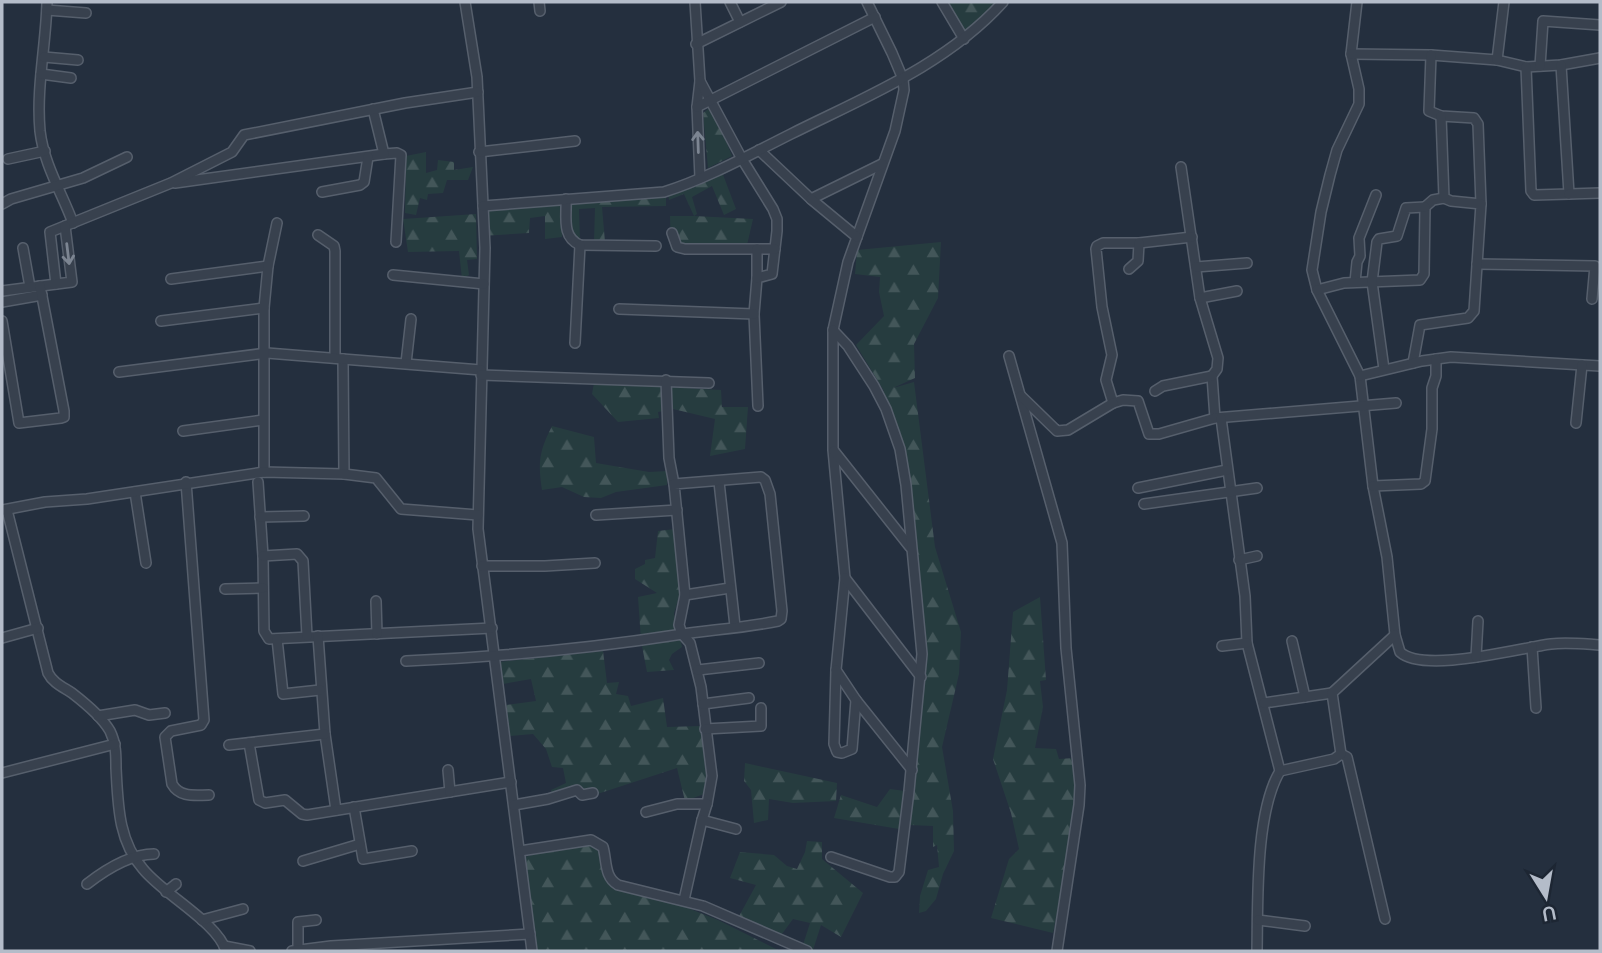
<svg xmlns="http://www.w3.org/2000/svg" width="1602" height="953" font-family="Lato,sans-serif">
<defs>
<pattern id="forest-firs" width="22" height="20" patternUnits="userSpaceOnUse" patternTransform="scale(1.75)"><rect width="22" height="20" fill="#263c3f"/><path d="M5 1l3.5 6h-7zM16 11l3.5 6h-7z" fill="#435659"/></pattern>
</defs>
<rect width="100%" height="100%" fill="#242f3e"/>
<g fill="url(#forest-firs)">
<path d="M945,2C961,3 980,2 998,2L965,36Z"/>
<path d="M712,106L732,156L708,168L703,113Z"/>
<path d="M426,152V173L437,170L438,160L454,162V170L473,167L468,180H447L443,193L428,194L427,200L420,198L416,215L405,213L406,156Z"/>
<path d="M722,172L736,209L724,215L712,186L692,197L697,214L694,216L753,219L747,245L671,250L670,216H694L684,194L669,200L668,194Z"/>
<path d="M666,196V206L602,207L605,242H594L595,208L579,209L580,241L572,240L570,201Z"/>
<path d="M562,204V237L545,239V216L530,218L529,233L481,236V210Z"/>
<path d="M476,214L477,259L467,260L469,275L462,279L459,251L408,252L403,219Z"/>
<path d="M941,242L938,298L914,344L915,378L893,388L914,382L935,547L961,632L959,674L942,747L953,811L954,851L943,874L936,899L926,911L919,913L920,896L928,870L939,867L937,845L933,847V826L910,825L906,811L921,635L899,440L880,392L884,391L856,345L884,316L879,292L880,277L855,274L857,250Z"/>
<path d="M594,383L721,390L722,407H748L745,449L710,456L715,419L673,409L658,412L659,418L618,422L592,394Z"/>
<path d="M552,426L594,437L596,463L649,472L668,471L667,485L616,492L601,498L584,497L562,487L542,490C538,461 539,452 552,426Z"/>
<path d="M675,529L680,595L674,613L677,630L641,640L638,597L657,593L635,579V569L645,564V560L655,558L658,531Z"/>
<path d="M1040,597L1046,680L1040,681L1043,707L1035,748L1056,749L1059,759L1074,758L1080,796L1053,933L991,918L1009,859L1019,849L1011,813L993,759L1007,690L1013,612Z"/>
<path d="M680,638L682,647L672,654L669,660L674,670L647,672L642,646Z"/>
<path d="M603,651L607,683L619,682L616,694L628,696L631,706L663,698L667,727L701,726L708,777L704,794L685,801L677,768L585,798L576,790L553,798L551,790L566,783L563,768L552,767L546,749L533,734L510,736L506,705L536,701L531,679L503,684L499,662Z"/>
<path d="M745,763L837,783L836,801L793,803L769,799L768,820L754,823L751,790L744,781Z"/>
<path d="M890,789L905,791L899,829L834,818L841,795L877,807Z"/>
<path d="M807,841L822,842V859L863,893L841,937L821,925L813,950L802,948L810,923L793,919L779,938L738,918L756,885L730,878L740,852L774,855L787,866L797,869L805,852Z"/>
<path d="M582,842H596L618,887L665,899L718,920L780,951H531L521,858Z"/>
</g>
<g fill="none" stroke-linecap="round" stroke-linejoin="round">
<g stroke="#565f6c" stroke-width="12">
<g id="street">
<path d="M47,2C46,45 36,88 40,131C44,165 62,193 73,223"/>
<path d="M465,2L477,77L485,248L478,529L532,951"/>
<path d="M539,2L540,11"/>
<path d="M695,2L700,81L697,107L700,178"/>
<path d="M730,2L740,22"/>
<path d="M867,2L892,53L903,79L904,90L895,131L848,262L833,330V450L845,578L836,670L856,700L912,770"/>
<path d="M942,2L964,39"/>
<path d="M1357,2L1351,54L1359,89V104L1337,150L1330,175L1321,212L1312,270L1317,290L1360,376L1373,486L1387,557L1395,635L1400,652C1424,674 1519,648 1551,644C1567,642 1584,644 1600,645"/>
<path d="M47,10L86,13"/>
<path d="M696,44L781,2"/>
<path d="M1351,54L1431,55L1497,60L1526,67L1561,65L1600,58"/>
<path d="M1431,55L1429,111L1441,116L1474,118L1478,124L1481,204"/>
<path d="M44,57L78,60"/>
<path d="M1497,60L1504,2"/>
<path d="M1540,66L1543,21L1600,25"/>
<path d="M1526,67L1531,191L1534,195L1569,194L1561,65"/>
<path d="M41,74L71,78"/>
<path d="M700,81L742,159L773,209L777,219V231L772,274L757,278L754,314L758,406"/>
<path d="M697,107L875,17"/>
<path d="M759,150L811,199L882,164"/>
<path d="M479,152L575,141"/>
<path d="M384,154L397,153L401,155L396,242"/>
<path d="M8,159L45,151"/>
<path d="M1181,167L1200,298L1218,358L1217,369L1212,376L1215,418"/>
<path d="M175,183L384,154L373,109"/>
<path d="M322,192L360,185L364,182L368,157"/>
<path d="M1569,194L1600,193"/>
<path d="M566,199C567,216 561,237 580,245L656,246"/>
<path d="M811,199L857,237"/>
<path d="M2,204L11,199L83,178L127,157"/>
<path d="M483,206L664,192C708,178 749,155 791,134C865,97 946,65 1003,2"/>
<path d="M672,233L677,247L685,249H775"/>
<path d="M318,235L334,246L335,251V358"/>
<path d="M1192,237L1139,243H1103L1097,246L1096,249L1102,307L1112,355L1106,380L1113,403L1123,400L1138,401L1149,434H1159L1215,418L1396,403"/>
<path d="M23,248L30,287"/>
<path d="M1477,264L1595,266L1592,299"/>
<path d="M1196,267L1247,263"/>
<path d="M1129,269L1138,261L1139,243"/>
<path d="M393,275L484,284"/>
<path d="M757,278V249"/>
<path d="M171,279L268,266"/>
<path d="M1355,282L1357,262L1360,256L1359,238L1376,195"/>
<path d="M56,284L50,232L171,183L232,152L244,135L405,103L478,92"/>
<path d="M1317,290L1344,283L1420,280L1424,274L1425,207L1433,200L1444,198"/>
<path d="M2,291L72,282L65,226"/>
<path d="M1200,298L1237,291"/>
<path d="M2,302L42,295"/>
<path d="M619,309L754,314"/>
<path d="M2,321L19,423L61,418L64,417V411L40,286"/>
<path d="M161,321L264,308"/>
<path d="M575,343L580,245"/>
<path d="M1009,356L1062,543L1066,648L1080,785L1079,805L1057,951"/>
<path d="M343,359L344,474"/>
<path d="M406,363L411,319"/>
<path d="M1413,363L1420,325L1468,318L1474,311L1481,204L1451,201L1444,198L1441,116"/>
<path d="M1384,369L1372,282L1377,242L1379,239L1397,236L1406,208L1425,207"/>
<path d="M119,372L267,353L481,370"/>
<path d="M481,375L709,383"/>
<path d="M1360,376L1422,361L1451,357L1600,366"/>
<path d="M666,380L669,458L674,484"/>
<path d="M1155,391L1163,386L1212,376"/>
<path d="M1021,396L1057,431L1068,430L1113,403"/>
<path d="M1221,418L1245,596L1247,643L1280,771C1255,813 1258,901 1257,951"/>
<path d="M1576,423L1582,365"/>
<path d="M183,431L263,420"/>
<path d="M834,451L910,547"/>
<path d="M264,472V308L268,266L277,223"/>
<path d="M186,482L204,720L201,725L171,731L165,737L172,784C180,798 195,795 209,795"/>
<path d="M258,482L263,556L264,631L269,639L492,628"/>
<path d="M719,482L735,626"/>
<path d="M1373,486L1421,484L1425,481L1432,429V388L1436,376V359"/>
<path d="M1138,488L1227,470"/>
<path d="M135,492L146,563"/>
<path d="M1144,504L1257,488"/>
<path d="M3,510L45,502L87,499L264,472L344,474L376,478L401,509L478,515"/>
<path d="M7,510L48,673C53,683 63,687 72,693C85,703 102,717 110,731C116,743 116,755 116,768C118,804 118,841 143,869C164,895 217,922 226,951"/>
<path d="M596,515L677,510"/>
<path d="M260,517L304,516"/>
<path d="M263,556L297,554L303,561L307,636"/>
<path d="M1239,560L1257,556"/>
<path d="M482,566H545L595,563"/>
<path d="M845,578L921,677"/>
<path d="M225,589L263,588"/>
<path d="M685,595L730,588"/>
<path d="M376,601L377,634"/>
<path d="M318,636L325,734L336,810"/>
<path d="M2,638L38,628"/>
<path d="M277,639L283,694L320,690"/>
<path d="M1292,641L1305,697"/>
<path d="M1222,646L1247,643"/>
<path d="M1532,647L1536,708"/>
<path d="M1476,657L1478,621"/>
<path d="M406,661C496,657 586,649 676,635C709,630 744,628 778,621L781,619L782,611L770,494L765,480L761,477L674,484L685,595L679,625L682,634L690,643L701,687L712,776L707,804"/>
<path d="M698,670L759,663"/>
<path d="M836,670L834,744L837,752L842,753L852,749L856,700"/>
<path d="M1264,703L1332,693"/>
<path d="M703,704L749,698"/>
<path d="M98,716L135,710L149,715L165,713"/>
<path d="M705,729L761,726V708"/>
<path d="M249,743L259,800L265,803L285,800L302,814L307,815L511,782"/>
<path d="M229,745L325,734"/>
<path d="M1341,754L1347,757L1385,919"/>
<path d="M448,770L450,792"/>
<path d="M1280,771L1334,759L1341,754L1332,693L1395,635"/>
<path d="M2,773L115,744"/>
<path d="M514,805L548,799L577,790L582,795L593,793"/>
<path d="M354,807L363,859L412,851"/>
<path d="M646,812L677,804H707L702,820"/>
<path d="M520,851L591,840L603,847C607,861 604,877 618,885L703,906L807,951"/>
<path d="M831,857L890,877H895L899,872L909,791L922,654L906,485L900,449L886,409L874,386L848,346L833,330"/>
<path d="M303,861L360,844"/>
<path d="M87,884C105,870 130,854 154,854"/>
<path d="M166,892L176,884"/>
<path d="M684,900L702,820L736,829"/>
<path d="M202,920L243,909"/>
<path d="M1258,920L1305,926"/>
<path d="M224,946L250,951"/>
<path d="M298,950V922L316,920"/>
<path d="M292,951L331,946L530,934"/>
</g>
</g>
<use href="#street" stroke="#38414e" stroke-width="9"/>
</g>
<defs><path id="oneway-shaft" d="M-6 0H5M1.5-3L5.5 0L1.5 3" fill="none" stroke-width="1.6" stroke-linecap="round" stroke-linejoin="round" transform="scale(1.75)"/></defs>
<g stroke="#7c8592">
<use href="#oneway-shaft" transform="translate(698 142) rotate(-92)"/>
<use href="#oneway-shaft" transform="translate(68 254) rotate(83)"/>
</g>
<rect width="1602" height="953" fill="none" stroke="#b4bcc9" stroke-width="7"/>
<g transform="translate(1546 897) rotate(169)" stroke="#1d2633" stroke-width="5" paint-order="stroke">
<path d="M0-5L12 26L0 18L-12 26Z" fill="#b4bcc9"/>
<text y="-10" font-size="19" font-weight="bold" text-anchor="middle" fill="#b4bcc9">U</text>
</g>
</svg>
